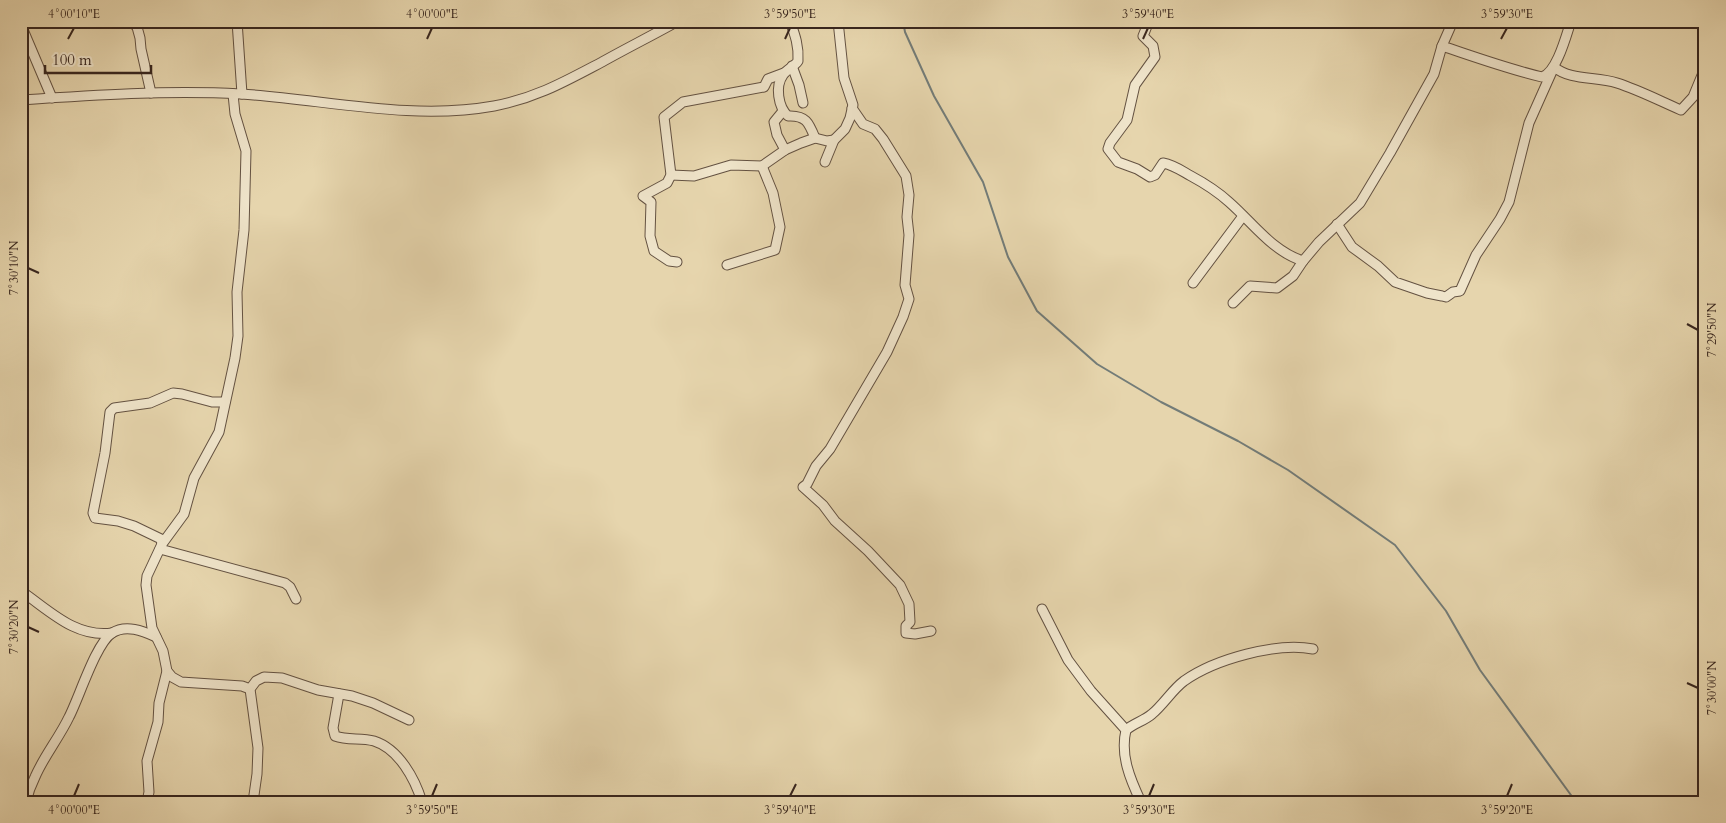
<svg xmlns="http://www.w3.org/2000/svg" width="1726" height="823" font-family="Cardo,serif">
<rect width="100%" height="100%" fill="#e6d5ad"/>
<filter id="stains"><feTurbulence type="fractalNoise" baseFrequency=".004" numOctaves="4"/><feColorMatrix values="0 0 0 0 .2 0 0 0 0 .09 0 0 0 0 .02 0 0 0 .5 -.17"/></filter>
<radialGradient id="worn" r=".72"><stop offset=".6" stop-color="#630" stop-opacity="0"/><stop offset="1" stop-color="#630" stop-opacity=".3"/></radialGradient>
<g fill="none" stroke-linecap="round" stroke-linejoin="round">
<path stroke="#737c78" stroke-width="2" d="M903,21L905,32L934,96L983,182L1008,257L1037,311L1097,364L1161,402L1238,441L1288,470L1395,545L1446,611L1480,670L1576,802"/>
<g stroke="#645242" stroke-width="11">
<g id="minor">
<path d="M131,21L137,27L140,38L141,49L151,93"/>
<path d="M237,21L242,94"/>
<path d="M790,21C795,35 799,46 798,61C794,67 787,69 783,75C775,86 778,107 788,116C806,115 809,123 815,138"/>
<path d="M1149,21L1143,36L1153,46L1155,57L1135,85L1127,120L1110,143L1108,149L1118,162L1137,169L1150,177L1155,175L1163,163C1174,165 1182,171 1191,176C1204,183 1218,192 1229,202C1253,223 1272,251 1303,261L1319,242L1360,203L1390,153L1434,74L1442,46"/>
<path d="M1453,21L1442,46C1475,57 1508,69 1542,77C1557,72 1566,36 1571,21"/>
<path d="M21,25L52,98"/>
<path d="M792,66L799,85L803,103"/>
<path d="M233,94L235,114L246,151L244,230L237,292L238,336L235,358L219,432L194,478L184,514L162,544L147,576L146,585L152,628L163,651L167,671L172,677L181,682L242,686L250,689"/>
<path d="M21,100C94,95 168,90 241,94C323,99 411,121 494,106C536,98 564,82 602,62C627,48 653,35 678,21"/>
<path d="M852,108L863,124L875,129L883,139L906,176L909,195L907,217L909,235L905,285L909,299L903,317L887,352L830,449L816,466L807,484L803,487L823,505L835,521L868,551L900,585L909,604L910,622L906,626V633L915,634L931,631"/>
<path d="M783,111L774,122L777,135L785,150"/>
<path d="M825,162L834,140L845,129L850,118L853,105L844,78L838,21"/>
<path d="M671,175L694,176L731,165L762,166L785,150L801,143L815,138L827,141L834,140"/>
<path d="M1337,224L1352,247L1378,266L1395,282L1427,293L1442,296L1446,297L1453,292L1460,291L1476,255L1500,219L1509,202L1529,123L1554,67C1571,81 1596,76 1617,83C1639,90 1660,101 1681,110L1693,97L1705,68"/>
<path d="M677,262L669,261L654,251L650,236L651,202L643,196L667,183L671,175L664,117L683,102L764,87L768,79L784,73"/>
<path d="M727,265L775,250L780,227L773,193L762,166"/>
<path d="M1193,283L1243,216"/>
<path d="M1233,303L1250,286L1277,288L1293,276L1303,261"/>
<path d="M162,544L161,539L134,526L118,521L95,518L93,513L105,453L110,412L114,408L150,403L173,393L182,394L212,402H225"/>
<path d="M160,549L285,583L290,587L296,599"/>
<path d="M21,591C49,610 75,638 112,633"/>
<path d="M1042,609L1068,660L1091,691L1126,730C1120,755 1130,779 1141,802"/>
<path d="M339,694L333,728L335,736C348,741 361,737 374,741C399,749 415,779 422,802"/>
<path d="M1126,730C1134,723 1144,721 1152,714C1164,704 1172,690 1184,681C1215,659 1277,642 1313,649"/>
<path d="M26,802C28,793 31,785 35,777C44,756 59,738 69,717C79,698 96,643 112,633C126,624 143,631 156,637"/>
<path d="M147,802L149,792L147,761L158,722L159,703L167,671"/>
<path d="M253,802L257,774L258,748L250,689L256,681L264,677L282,678L318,690L352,696L373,703L409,720"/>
</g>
</g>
<use href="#minor" stroke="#efe4ca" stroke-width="9"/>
</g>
<path fill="none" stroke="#38261e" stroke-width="2" d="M68,39L74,28M427,39L432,28M785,39L790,28M1143,39L1148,28M1501,39L1507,28M28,268L39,273M1687,324L1698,330M28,627L39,632M1687,683L1698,688M74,796L79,784M432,796L437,784M790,796L796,784M1149,796L1154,784M1507,796L1512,784"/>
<rect width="1726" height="823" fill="none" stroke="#e6d5ad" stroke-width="55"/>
<path d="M45 65v8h106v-8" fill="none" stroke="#38261e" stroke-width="2.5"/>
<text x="52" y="65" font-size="15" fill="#38261e" stroke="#efe4ca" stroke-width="4" paint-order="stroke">100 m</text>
<rect x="28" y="28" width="1670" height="768" fill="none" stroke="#38261e" stroke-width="2"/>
<g font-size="12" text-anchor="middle" fill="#38261e">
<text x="74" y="18">4°00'10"E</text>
<text x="432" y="18">4°00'00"E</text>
<text x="790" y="18">3°59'50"E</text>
<text x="1148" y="18">3°59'40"E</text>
<text x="1507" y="18">3°59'30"E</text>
<text transform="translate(14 268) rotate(-90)" y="4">7°30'10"N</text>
<text transform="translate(1712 330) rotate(-90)" y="4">7°29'50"N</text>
<text transform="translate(14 627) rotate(-90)" y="4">7°30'20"N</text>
<text transform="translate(1712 688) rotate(-90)" y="4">7°30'00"N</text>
<text x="74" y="814">4°00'00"E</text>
<text x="432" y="814">3°59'50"E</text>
<text x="790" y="814">3°59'40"E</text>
<text x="1149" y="814">3°59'30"E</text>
<text x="1507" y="814">3°59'20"E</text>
</g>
<rect width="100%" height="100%" filter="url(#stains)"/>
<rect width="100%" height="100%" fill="url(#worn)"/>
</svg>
